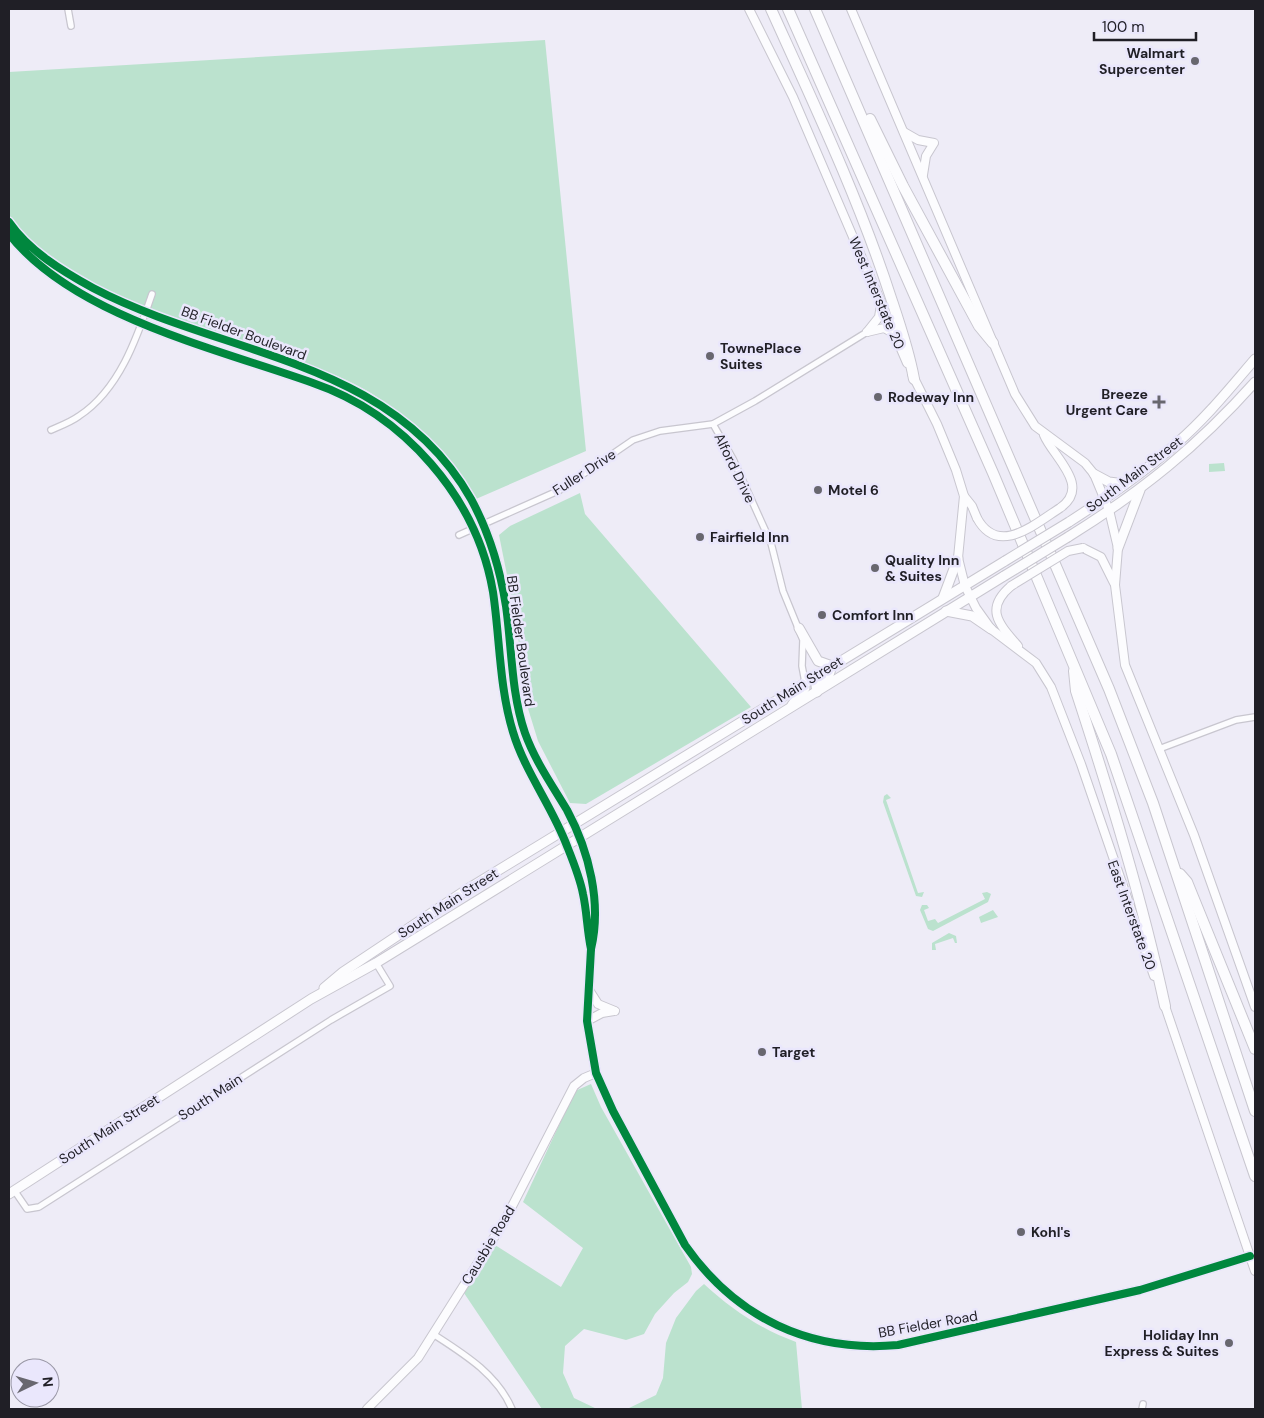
<svg xmlns="http://www.w3.org/2000/svg" width="1264" height="1418" font-family="'DM Sans',sans-serif">
<rect width="100%" height="100%" fill="#eeecf7"/>
<g fill="#bbe2ce">
<path d="M545,40L586,451L476,499C450,460 419,426 380,399C351,379 316,367 283,356C210,330 119,308 56,263C38,250 22,232 9,215V72Z"/>
<path d="M1224,463L1225,471L1209,472V464Z"/>
<path d="M580,493L585,514L751,707L586,804L570,803L538,741L526,702L516,620L499,535L510,526Z"/>
<path d="M887,794L891,798L886,800L918,893L924,892L922,897L916,896L883,802L884,796Z"/>
<path d="M982,893L987,892L991,894L988,902L933,931L928,929L920,910L922,905H927L929,908L924,910L928,921L935,919L938,923L985,899Z"/>
<path d="M993,910L998,917L981,923L979,917Z"/>
<path d="M949,933L956,936L957,943H955L953,938L935,944L936,950H932V943Z"/>
<path d="M591,1084L601,1107L691,1267L692,1274L688,1282L674,1293L655,1314L644,1334L626,1340L584,1329L565,1346L563,1373L574,1398L597,1409H542L464,1293L495,1245L561,1287L583,1248L523,1202L575,1091Z"/>
<path d="M704,1284C731,1309 762,1330 796,1342L802,1409H627L656,1395L663,1378L666,1343L676,1318L696,1291Z"/>
</g>
<g fill="none" stroke-linecap="round" stroke-linejoin="round">
<g stroke="#c8c6cf" stroke-width="8">
<g id="street">
<path d="M68,9L71,26"/>
<path d="M713,424L733,459L771,543L783,591L803,640L802,666L805,682"/>
<path d="M51,430C60,426 71,422 79,416C119,390 137,338 152,294"/>
<path d="M459,535L560,490L633,440L660,431L713,424L755,401L867,332"/>
<path d="M1159,749L1236,720L1255,717"/>
<path d="M14,1190L27,1209L39,1207L331,1020L390,986L376,963"/>
<path d="M433,1334C464,1354 497,1374 512,1409"/>
<path d="M1142,1409L1143,1404"/>
</g>
</g>
<g stroke="#c8c6cf" stroke-width="10">
<g id="secondary">
<path d="M749,9L793,97L907,363"/>
<path d="M851,9L1015,394L1035,426L1085,463L1094,474L1109,510L1118,548L1115,585L1125,665L1194,835L1255,1007"/>
<path d="M904,132L918,140L934,143L926,156L923,175"/>
<path d="M9,222C29,251 62,271 93,288C222,356 391,358 471,499C489,532 500,569 506,606C512,649 511,692 525,733C535,761 552,785 567,810C589,851 602,903 591,949C587,930 587,912 583,894C580,878 573,861 567,846C552,806 525,772 513,732C499,686 500,639 493,592C477,497 403,414 313,383C218,349 73,316 9,234"/>
<path d="M867,332L879,317L881,305"/>
<path d="M867,332L884,328L893,333"/>
<path d="M912,374L937,424L956,470L964,496L958,558L965,586L976,608L991,629L1036,663L1051,687L1081,764L1154,976"/>
<path d="M1044,435C1053,457 1092,486 1060,508"/>
<path d="M964,496L972,506L977,518"/>
<path d="M1083,548L1101,557L1114,583"/>
<path d="M1011,586C984,609 999,624 1018,646"/>
<path d="M591,949L587,1021L596,1073L613,1111L685,1245C736,1318 810,1353 898,1345L1140,1290L1250,1256"/>
<path d="M589,990L598,1004L615,1011"/>
<path d="M1164,1003L1255,1271"/>
<path d="M587,1021L602,1013L614,1011"/>
<path d="M367,1409L418,1358L505,1220L574,1086L584,1078L596,1073"/>
</g>
</g>
<g stroke="#c8c6cf" stroke-width="11">
<g id="primary">
<path d="M1094,474L1109,482L1125,484"/>
<path d="M1069,522C1106,498 1144,473 1177,443C1206,418 1230,388 1255,359"/>
<path d="M1068,537C1142,491 1197,447 1255,382"/>
<path d="M1118,548L1140,490"/>
<path d="M943,598L958,558"/>
<path d="M946,611L972,616L991,629"/>
<path d="M799,628L818,661L832,666L829,675L816,686L817,692"/>
<path d="M792,705L805,688V682"/>
<path d="M324,988L343,972L466,890L1005,561"/>
<path d="M9,1194L311,999L376,963L1004,576"/>
</g>
</g>
<g stroke="#c8c6cf" stroke-width="12">
<g id="highway">
<path d="M771,9C814,104 859,199 891,298C900,325 909,351 914,379"/>
<path d="M788,9L993,473L1111,754L1255,1176"/>
<path d="M815,9L1109,689L1153,803L1255,1111"/>
<path d="M870,119L903,186L979,326L993,343"/>
<path d="M1074,671L1076,691C1110,795 1142,899 1165,1006"/>
<path d="M1180,874L1187,882L1255,1049"/>
</g>
</g>
<use href="#street" stroke="#fcfcfe" stroke-width="5.5"/>
<use href="#secondary" stroke="#fcfcfe" stroke-width="8"/>
<use href="#primary" stroke="#fcfcfe" stroke-width="9"/>
<use href="#highway" stroke="#fcfcfe" stroke-width="10"/>
<g stroke="#c8c6cf" stroke-width="10" stroke-linecap="butt">
<g id="secondary-bridge">
<path d="M977,518C998,557 1035,524 1060,508"/>
<path d="M1011,586L1068,551L1083,548"/>
</g>
</g>
<g stroke="#c8c6cf" stroke-width="11" stroke-linecap="butt">
<g id="primary-bridge">
<path d="M1005,561L1069,522"/>
<path d="M1004,576L1068,537"/>
</g>
</g>
<use href="#secondary-bridge" stroke="#fcfcfe" stroke-width="8"/>
<use href="#primary-bridge" stroke="#fcfcfe" stroke-width="9"/>
<g stroke="#eae7fc" stroke-width="11">
<g id="cycleway">
<path d="M9,222C29,251 62,271 93,288C222,356 391,358 471,499C489,532 500,569 506,606C512,649 511,692 525,733C535,761 552,785 567,810C589,851 602,903 591,949C587,930 587,912 583,894C580,878 573,861 567,846C552,806 525,772 513,732C499,686 500,639 493,592C477,497 403,414 313,383C218,349 73,316 9,234"/>
<path d="M591,949L587,1021L596,1073L613,1111L685,1245C736,1318 810,1353 898,1345L1140,1290L1250,1256"/>
</g>
</g>
<use href="#cycleway" stroke="#00873e" stroke-width="8"/>
</g>
<g fill="#68676f" stroke="#eae7fc" stroke-width="2">
<circle cx="1195" cy="61" r="5"/>
<circle cx="710" cy="356" r="5"/>
<circle cx="878" cy="397" r="5"/>
<path d="M1156.5 394.5h5v5h5v5h-5v5h-5v-5h-5v-5h5z"/>
<circle cx="818" cy="490" r="5"/>
<circle cx="700" cy="537" r="5"/>
<circle cx="875" cy="568" r="5"/>
<circle cx="822" cy="615" r="5"/>
<circle cx="762" cy="1052" r="5"/>
<circle cx="1021" cy="1232" r="5"/>
<circle cx="1229" cy="1343" r="5"/>
</g>
<g text-anchor="middle" dominant-baseline="central" stroke-width="5" stroke-linejoin="round" paint-order="stroke">
<g font-size="14" font-weight="bold" fill="#201f26" stroke="#eae7fc" text-anchor="start">
<text x="1185" y="53" text-anchor="end">Walmart<tspan x="1185" dy="16">Supercenter</tspan></text>
<text x="720" y="348">TownePlace<tspan x="720" dy="16">Suites</tspan></text>
<text x="1148" y="394" text-anchor="end">Breeze<tspan x="1148" dy="16">Urgent Care</tspan></text>
<text x="888" y="397">Rodeway Inn</text>
<text x="828" y="490">Motel 6</text>
<text x="710" y="537">Fairfield Inn</text>
<text x="885" y="560">Quality Inn<tspan x="885" dy="16">&amp; Suites</tspan></text>
<text x="832" y="615">Comfort Inn</text>
<text x="772" y="1052">Target</text>
<text x="1031" y="1232">Kohl's</text>
<text x="1219" y="1335" text-anchor="end">Holiday Inn<tspan x="1219" dy="16">Express &amp; Suites</tspan></text>
</g>
<g font-size="14" fill="#201f26" stroke="#eae7fc">
<text transform="translate(877 293) rotate(67)">West Interstate 20</text>
<text transform="translate(244 333) rotate(20)">BB Fielder Boulevard</text>
<text transform="translate(735 468) rotate(64)">Alford Drive</text>
<text transform="translate(584 472) rotate(-33)">Fuller Drive</text>
<text transform="translate(1134 474) rotate(-37)">South Main Street</text>
<text transform="translate(521 641) rotate(82)">BB Fielder Boulevard</text>
<text transform="translate(792 690) rotate(-32)">South Main Street</text>
<text transform="translate(448 903) rotate(-33)">South Main Street</text>
<text transform="translate(1132 915) rotate(70)">East Interstate 20</text>
<text transform="translate(210 1097) rotate(-33)">South Main</text>
<text transform="translate(109 1129) rotate(-33)">South Main Street</text>
<text transform="translate(488 1245) rotate(-59)">Causbie Road</text>
<text transform="translate(928 1324) rotate(-10)">BB Fielder Road</text>
</g>
</g>
<rect width="1264" height="1418" fill="none" stroke="#201f26" stroke-width="20"/>
<g transform="translate(35 1383) rotate(85)"><circle r="24" fill="#eae7fc" stroke="#9997a6"/>
<path d="M0-4L9 19L0 12L-9 19Z" fill="#68676f"/>
<text y="-8" font-size="14" font-weight="bold" text-anchor="middle" fill="#201f26">N</text>
</g>
<path d="M1094 32v8h102v-8" fill="none" stroke="#201f26" stroke-width="2.5"/>
<text x="1102" y="32" font-size="15" fill="#201f26" stroke="#eae7fc" stroke-width="4" paint-order="stroke">100 m</text>
</svg>
